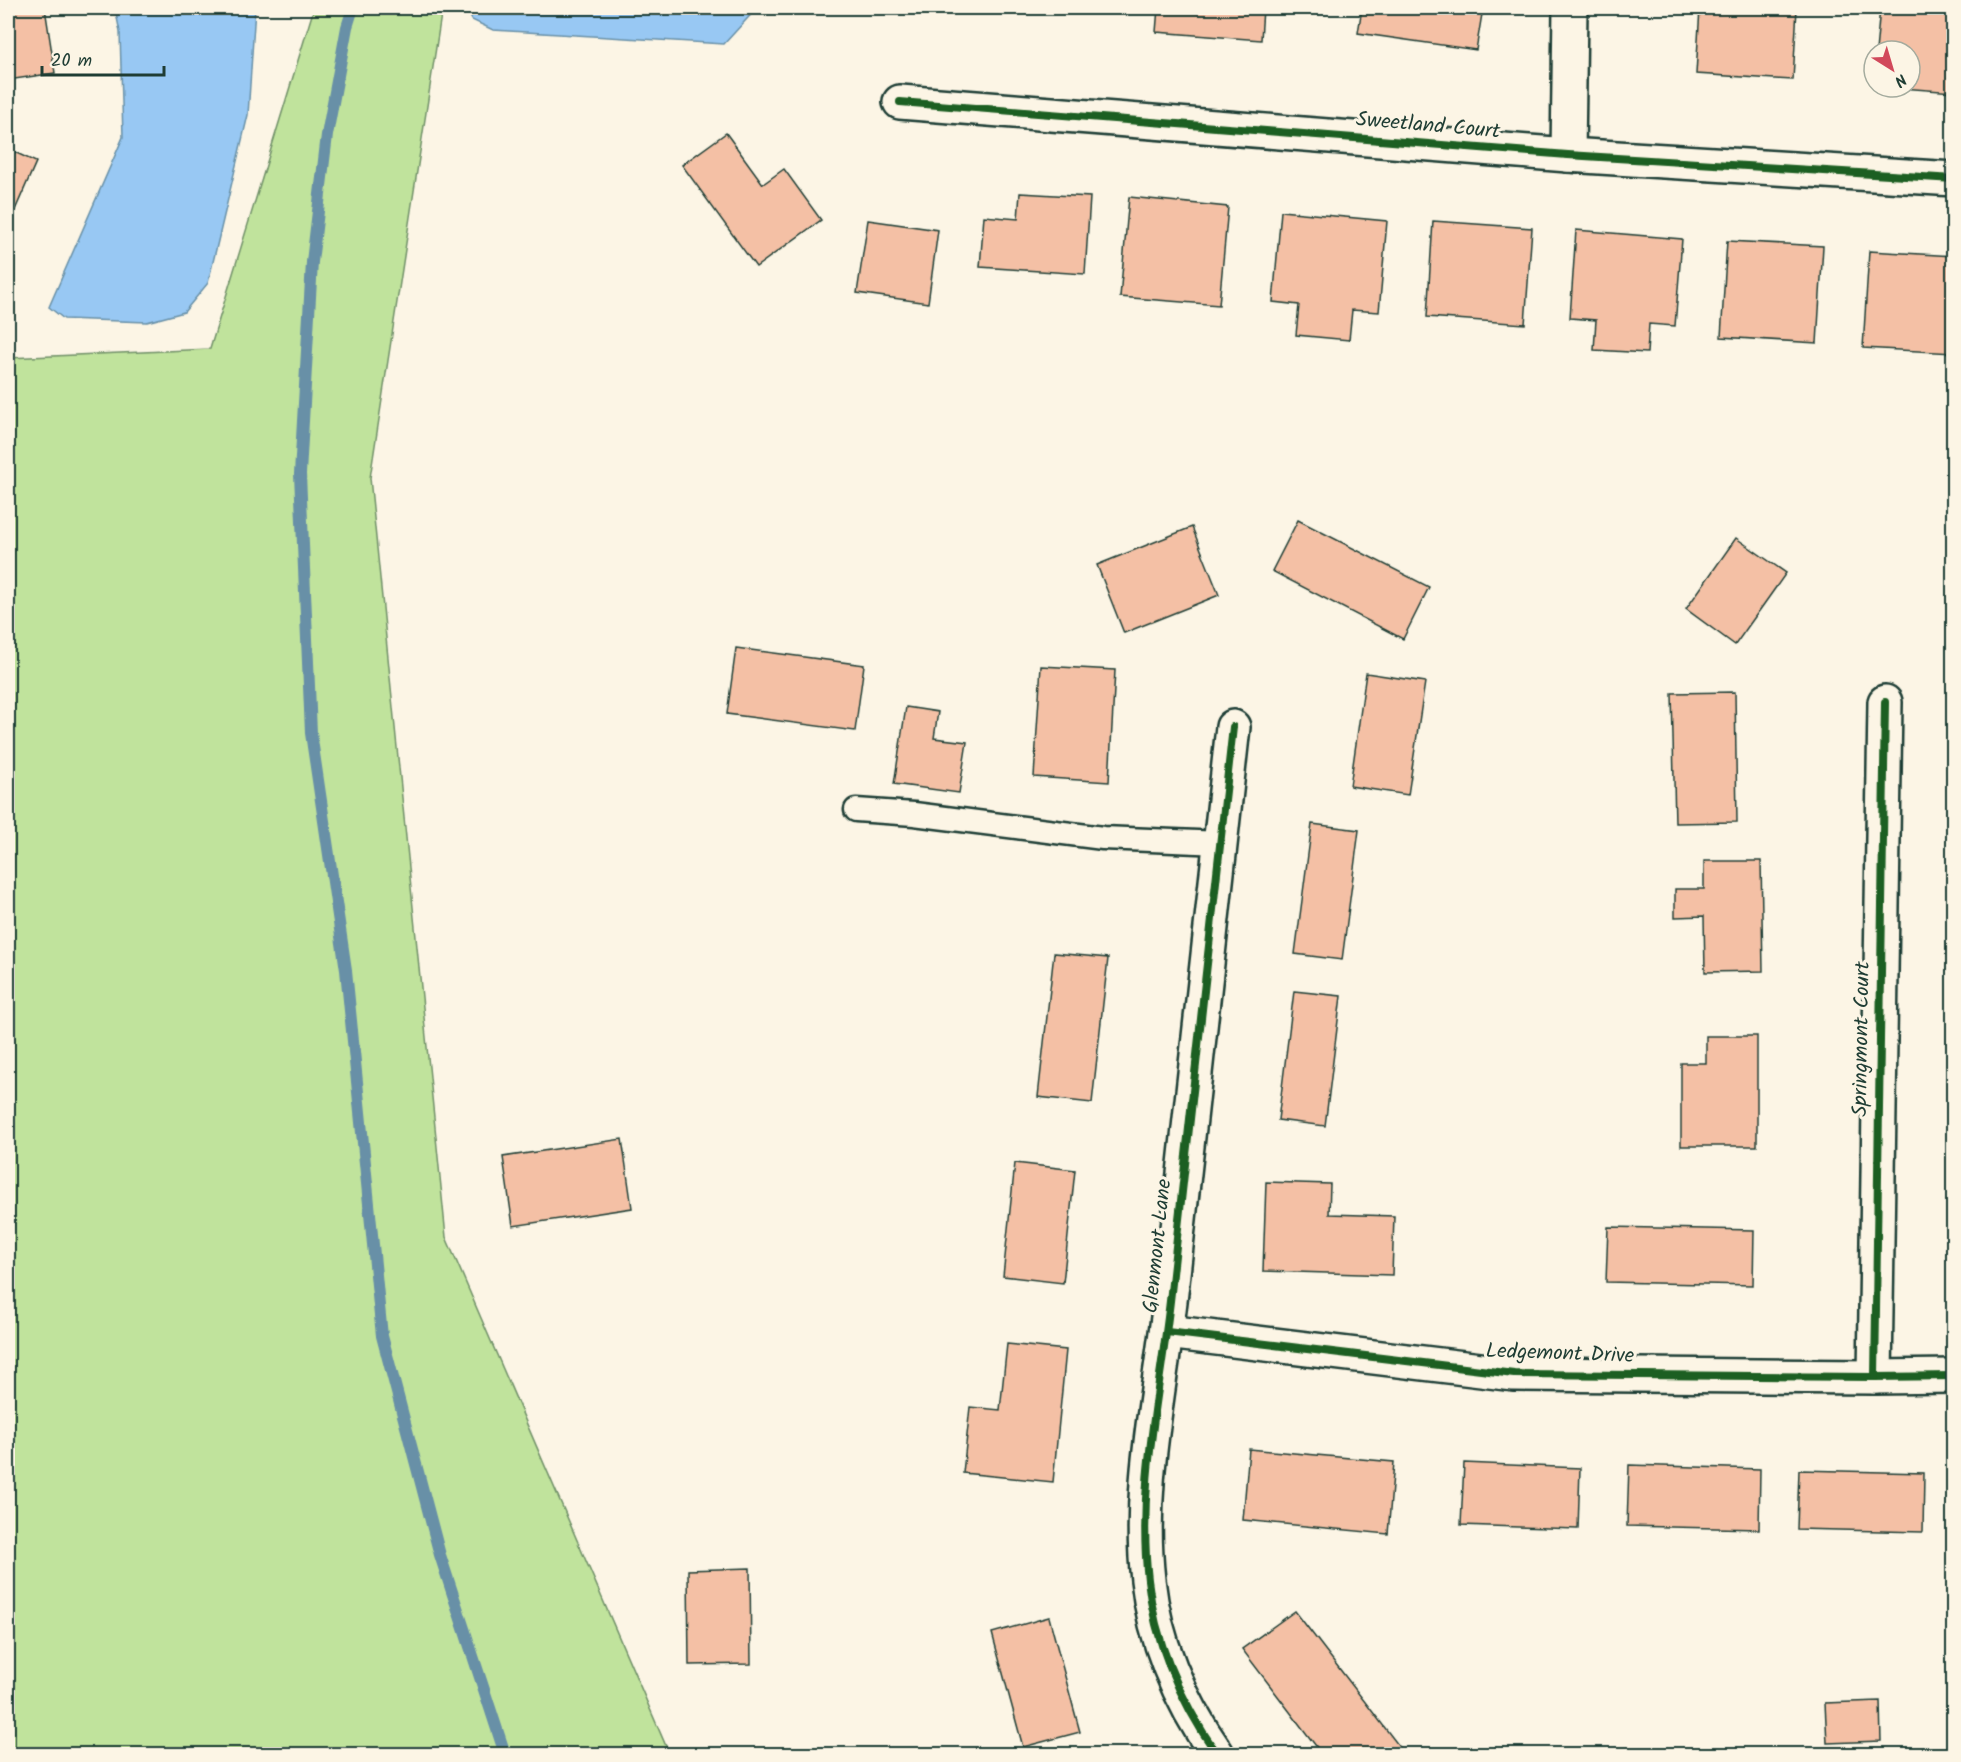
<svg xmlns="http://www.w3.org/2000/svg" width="1961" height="1762" font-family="Kalam,sans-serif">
<rect width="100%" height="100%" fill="#fcf5e5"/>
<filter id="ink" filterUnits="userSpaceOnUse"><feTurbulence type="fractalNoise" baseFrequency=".0167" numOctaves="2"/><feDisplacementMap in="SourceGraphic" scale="12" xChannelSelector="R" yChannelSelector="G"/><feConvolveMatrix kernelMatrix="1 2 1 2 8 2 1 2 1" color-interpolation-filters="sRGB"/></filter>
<g filter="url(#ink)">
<path fill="#c0e39c" stroke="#709068" stroke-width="1.5" d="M314,8H442L370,478L446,1237L666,1746L673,1754H8V358L210,349Z"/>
<g fill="#98c8f3" stroke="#6890a7" stroke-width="1.5">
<path d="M115,8H255L248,115L208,283L184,312L147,322L64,319L49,307L123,137L120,32Z"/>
<path d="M466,8H757L724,44L493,30L472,20Z"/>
</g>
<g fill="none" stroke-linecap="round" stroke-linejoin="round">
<path stroke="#6890a7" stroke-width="12" d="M353,8L347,27L327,135L312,262L300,474L311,733L346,970L382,1336L440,1555L505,1754"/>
</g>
<g fill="#f4c0a5" stroke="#1f3d34" stroke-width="1.5">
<path d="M15,8H45L55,73L8,80V9Z"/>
<path d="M1158,8H1263L1261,40L1156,32Z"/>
<path d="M1362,8H1483L1476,50L1358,33Z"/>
<path d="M1700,8H1797L1793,80L1696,74Z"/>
<path d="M1880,8H1954V92L1888,87H1910V51H1876Z"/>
<path d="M726,133L763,184L784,169L821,220L756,267L682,165Z"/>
<path d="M8,149L36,162L8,226Z"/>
<path d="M1020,193L1090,197L1085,274L980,267L984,216L1018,219Z"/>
<path d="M1129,197L1228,207L1219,305L1120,297Z"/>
<path d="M1281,211L1387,221L1379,312L1352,310L1349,340L1296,335L1299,305L1273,302Z"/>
<path d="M868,220L938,230L928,303L857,293Z"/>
<path d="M1433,221L1532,228L1525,324L1427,317Z"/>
<path d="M1576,230L1682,239L1675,326L1649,324L1647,353L1594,350L1596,320L1570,318Z"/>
<path d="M1727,241L1823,246L1817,343L1721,337Z"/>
<path d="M1869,251L1954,256V353L1863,348Z"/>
<path d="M1298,520L1429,587L1403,639L1272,571Z"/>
<path d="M1192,527L1219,595L1124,633L1097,565Z"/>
<path d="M1736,538L1786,573L1735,645L1686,609Z"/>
<path d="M736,648L864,665L855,731L727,714Z"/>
<path d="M1041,666L1115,670L1109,782L1034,777Z"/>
<path d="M1366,673L1425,682L1408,795L1350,786Z"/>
<path d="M1735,692L1737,822L1675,823L1672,693Z"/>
<path d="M906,707L938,712L934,738L967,742L959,793L894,784Z"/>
<path d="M1312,824L1359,830L1342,960L1295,954Z"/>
<path d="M1704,861H1761L1763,971L1705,972L1704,916L1675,917V889H1704Z"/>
<path d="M1054,953L1108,958L1092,1103L1038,1097Z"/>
<path d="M1294,991L1341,996L1325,1126L1278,1120Z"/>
<path d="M1706,1036H1757V1146H1681V1063H1706Z"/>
<path d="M622,1139L632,1208L513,1226L503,1157Z"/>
<path d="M1015,1163L1075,1170L1063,1283L1003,1276Z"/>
<path d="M1266,1182L1330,1184L1329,1214L1394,1216L1392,1275L1263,1271Z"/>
<path d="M1608,1227L1754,1230L1753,1285L1606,1282Z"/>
<path d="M1007,1344L1066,1350L1053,1482L963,1473L970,1407L1000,1410Z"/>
<path d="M1249,1449L1394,1462L1388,1534L1243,1520Z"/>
<path d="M1464,1463L1580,1468L1578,1529L1461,1525Z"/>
<path d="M1629,1465L1760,1469L1759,1529L1627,1526Z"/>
<path d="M1799,1470L1924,1473L1923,1532L1797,1529Z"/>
<path d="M750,1568L751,1664L689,1665L688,1570Z"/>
<path d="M1295,1611L1402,1750L1396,1754H1322L1242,1649Z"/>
<path d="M1049,1617L1080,1732L1023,1747L992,1633Z"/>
<path d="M1880,1701L1881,1741L1827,1743L1825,1703Z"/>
</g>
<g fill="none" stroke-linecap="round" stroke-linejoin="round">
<g stroke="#1f3d34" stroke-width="27">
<path id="lane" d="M856,810L914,814L1103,838L1221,843"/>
</g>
<g stroke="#1f3d34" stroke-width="38">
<g id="street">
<path d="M900,102L1568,155L1954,179"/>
<path d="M1568,155L1570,8"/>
<path d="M1167,1332L1514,1374L1875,1377L1954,1376"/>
<path d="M1875,1377L1885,702"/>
<path d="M1217,1754C1181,1702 1155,1644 1148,1580C1137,1484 1161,1388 1171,1292C1192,1104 1213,916 1233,727"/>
</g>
</g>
<use href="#lane" stroke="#fcf5e5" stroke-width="22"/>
<use href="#street" stroke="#fcf5e5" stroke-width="33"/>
<g stroke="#fcf5e5" stroke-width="11">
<g id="cycleway">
<path d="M900,102L1568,155L1954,179"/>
<path d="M1167,1332L1514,1374L1875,1377L1954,1376"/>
<path d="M1875,1377L1885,702"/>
<path d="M1217,1754C1181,1702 1155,1644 1148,1580C1137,1484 1161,1388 1171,1292C1192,1104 1213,916 1233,727"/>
</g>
</g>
<use href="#cycleway" stroke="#1b5e20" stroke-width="8"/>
</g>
</g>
<g text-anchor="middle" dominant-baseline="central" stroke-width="6" stroke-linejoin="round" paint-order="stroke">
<g font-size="21" fill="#1f3d34" stroke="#fcf5e5">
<text transform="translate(1428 126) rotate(5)">Sweetland Court</text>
<text transform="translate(1862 1039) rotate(-89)">Springmont Court</text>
<text transform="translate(1158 1246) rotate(-84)">Glenmont Lane</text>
<text transform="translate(1560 1354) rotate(2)">Ledgemont Drive</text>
</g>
</g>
<rect width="1961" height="1762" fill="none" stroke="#fcf5e5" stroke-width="30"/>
<rect x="15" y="15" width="1931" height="1732" fill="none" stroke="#1f3d34" stroke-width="2" filter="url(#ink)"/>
<g transform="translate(1892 69) rotate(143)"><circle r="28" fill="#fcf5e5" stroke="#a4ab9e" stroke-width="1.5"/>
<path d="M0-4.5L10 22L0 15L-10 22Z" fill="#d1495b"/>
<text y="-9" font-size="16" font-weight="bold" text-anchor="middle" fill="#1f3d34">N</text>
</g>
<path d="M42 66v9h122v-9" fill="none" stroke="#1f3d34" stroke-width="3"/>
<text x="51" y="66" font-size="18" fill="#1f3d34" stroke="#fcf5e5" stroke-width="4.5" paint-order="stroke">20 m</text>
</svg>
